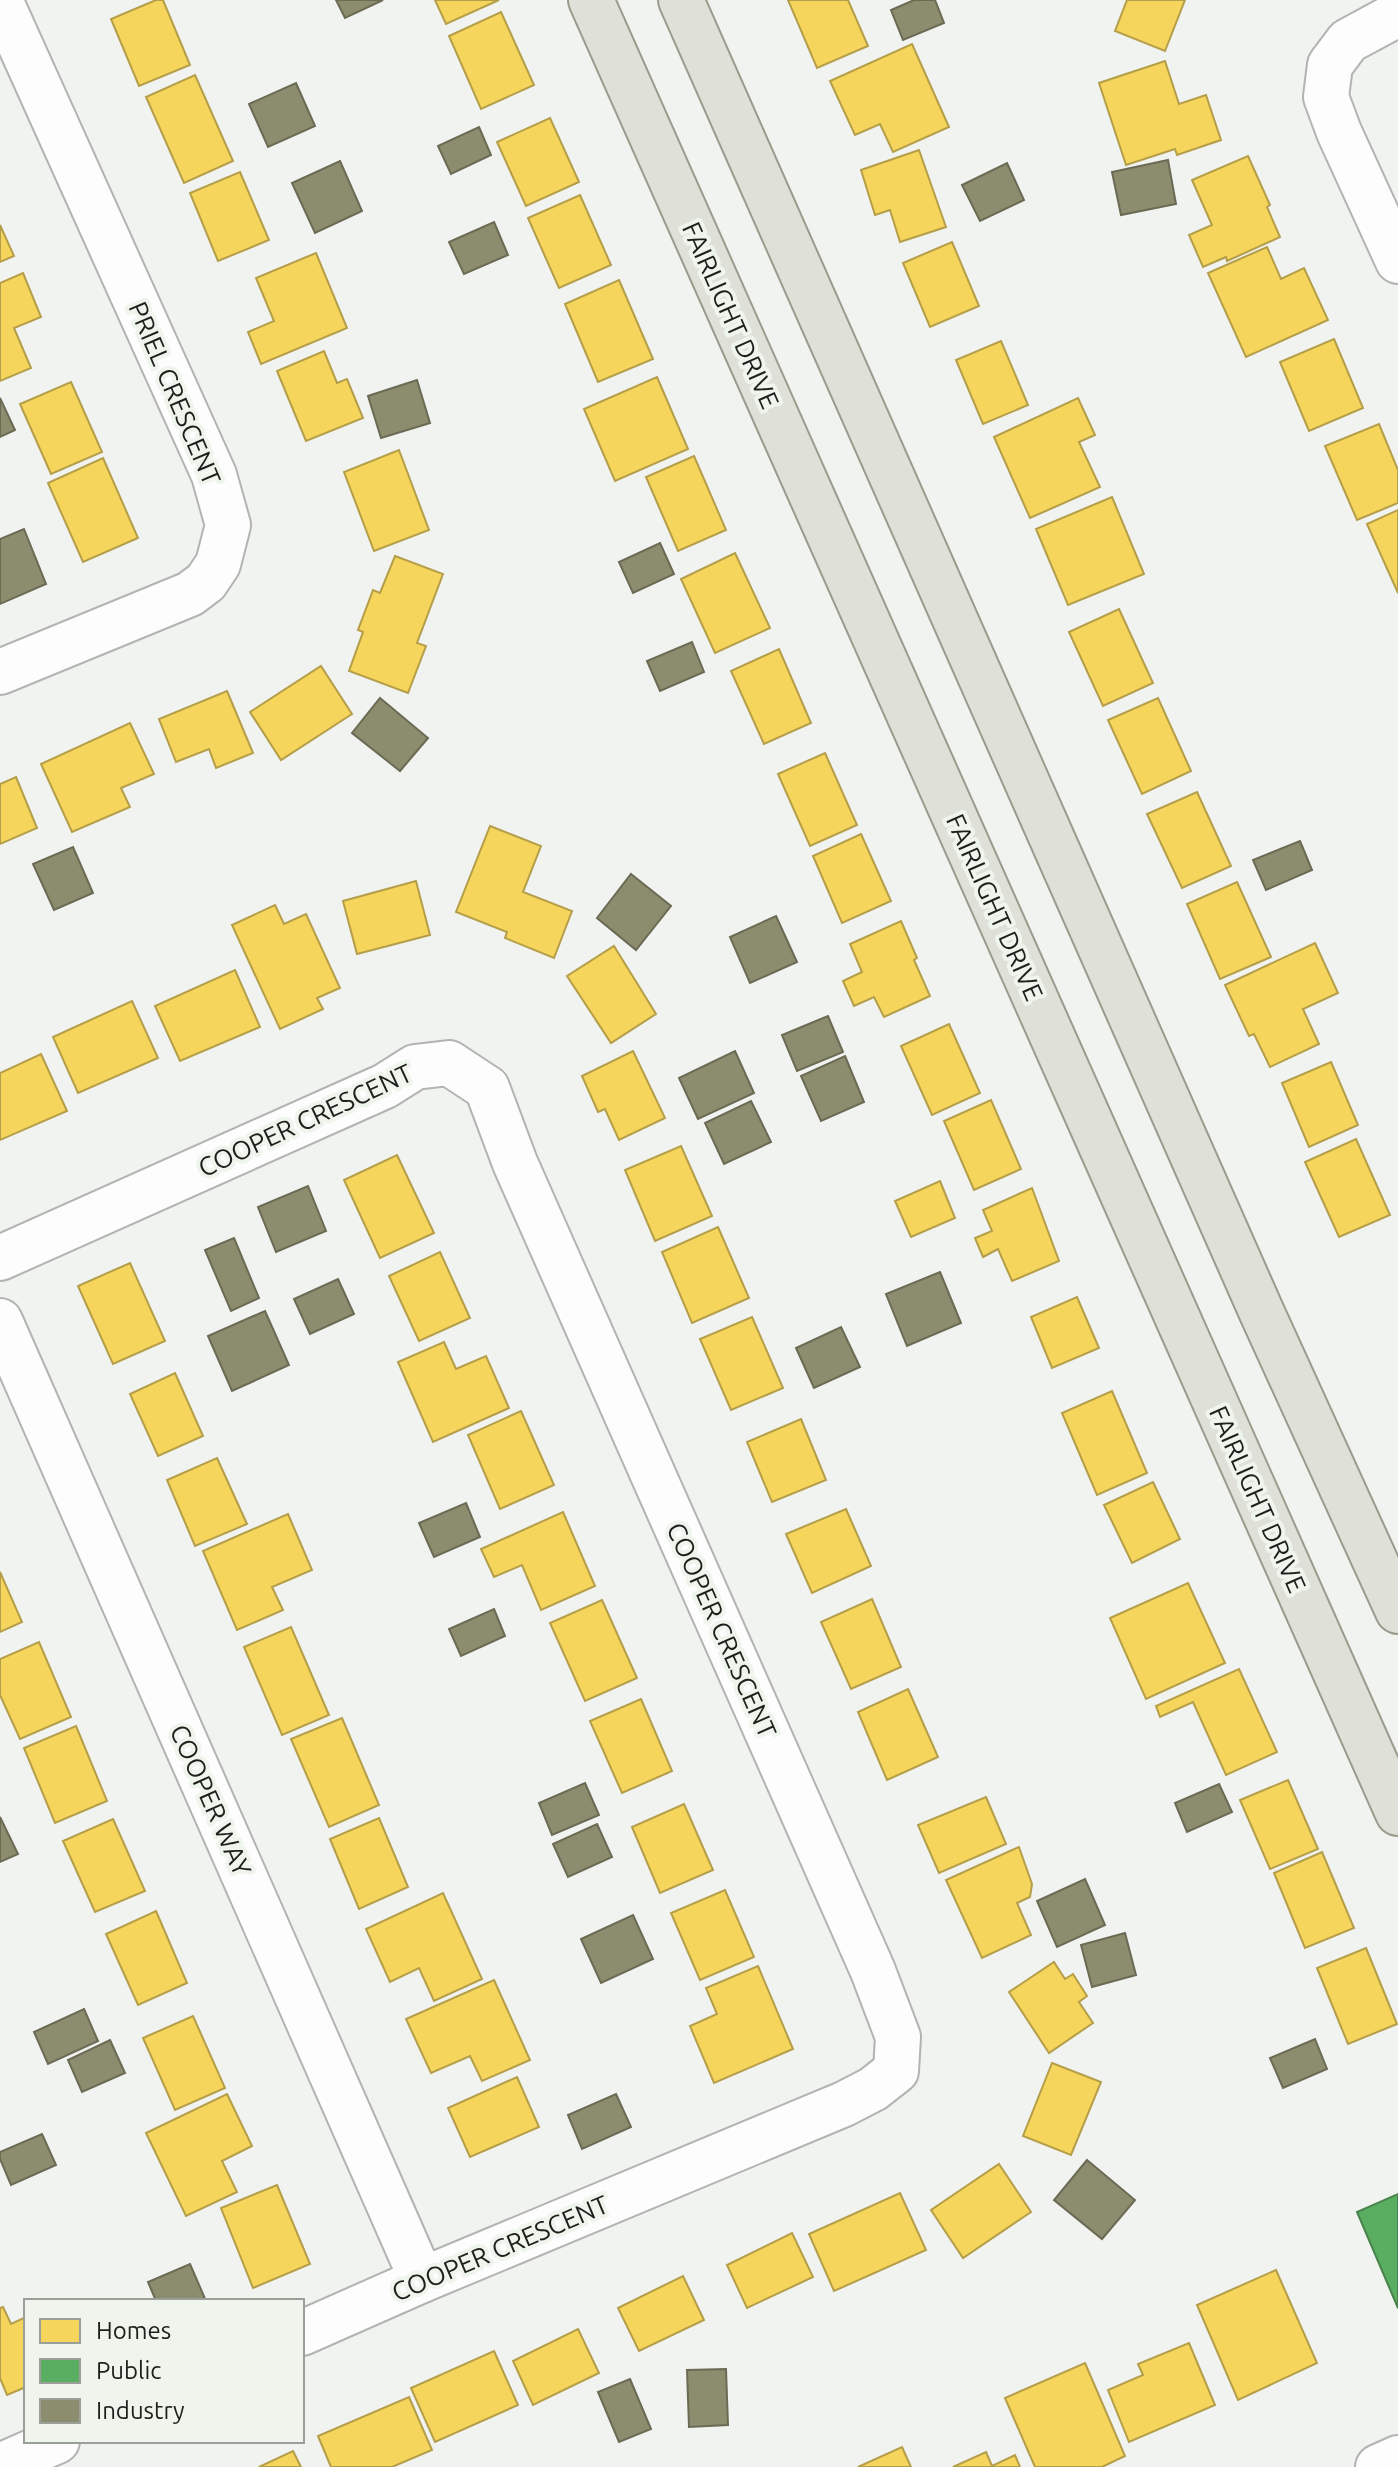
<svg xmlns="http://www.w3.org/2000/svg" width="1398" height="2467" font-family="Ubuntu,sans-serif">
<rect width="100%" height="100%" fill="#f0f3ef"/>
<g fill="#f6d55c" stroke="#b59e49" stroke-width="2">
<path d="M156,0H163L190,65L139,86L111,19Z"/>
<path d="M435,0H499L446,24Z"/>
<path d="M788,0H848L868,46L817,68Z"/>
<path d="M1127,0H1185L1165,51L1115,31Z"/>
<path d="M501,12L534,85L481,109L449,36Z"/>
<path d="M912,44L949,127L893,152L880,124L855,135L830,81Z"/>
<path d="M1165,61L1179,104L1206,95L1221,140L1177,155L1175,149L1126,165L1099,83Z"/>
<path d="M195,75L233,161L184,183L146,97Z"/>
<path d="M550,118L579,182L526,206L497,142Z"/>
<path d="M919,150L946,227L900,242L890,210L875,215L861,170Z"/>
<path d="M1248,156L1270,205L1267,207L1280,237L1227,261L1226,257L1203,267L1189,235L1212,225L1192,180Z"/>
<path d="M240,172L269,240L218,261L190,193Z"/>
<path d="M580,195L611,265L559,288L528,218Z"/>
<path d="M0,225L14,256L0,262Z"/>
<path d="M952,242L979,306L930,327L903,263Z"/>
<path d="M1267,247L1281,279L1304,268L1328,320L1246,357L1208,273Z"/>
<path d="M316,253L347,328L261,364L248,332L274,321L256,278Z"/>
<path d="M23,273L41,317L14,328L31,368L0,381V283Z"/>
<path d="M619,280L653,359L598,382L565,304Z"/>
<path d="M1334,339L1363,408L1309,431L1280,362Z"/>
<path d="M1001,341L1028,405L983,424L956,360Z"/>
<path d="M324,351L337,383L347,379L363,418L306,441L277,371Z"/>
<path d="M657,377L688,449L615,481L584,409Z"/>
<path d="M71,382L102,452L51,474L20,404Z"/>
<path d="M1078,398L1095,435L1079,442L1100,487L1030,518L994,437Z"/>
<path d="M1379,424L1398,470V503L1357,520L1325,446Z"/>
<path d="M399,450L429,530L374,551L344,472Z"/>
<path d="M694,456L726,530L678,551L646,477Z"/>
<path d="M103,458L138,538L83,562L48,483Z"/>
<path d="M1112,497L1144,574L1068,605L1036,529Z"/>
<path d="M1398,510V593L1367,524Z"/>
<path d="M735,553L770,628L715,653L681,579Z"/>
<path d="M395,556L443,574L417,643L426,646L408,693L349,671L363,632L358,630L373,590L380,593Z"/>
<path d="M1119,609L1153,683L1103,706L1069,632Z"/>
<path d="M779,649L811,723L764,744L731,671Z"/>
<path d="M321,666L352,714L281,760L250,712Z"/>
<path d="M227,691L253,753L216,768L209,749L176,762L159,719Z"/>
<path d="M1158,698L1191,771L1142,794L1108,720Z"/>
<path d="M130,723L154,774L121,788L130,807L72,832L41,764Z"/>
<path d="M825,753L857,825L810,846L778,774Z"/>
<path d="M16,777L37,828L0,844V784Z"/>
<path d="M1197,792L1231,866L1182,888L1147,814Z"/>
<path d="M490,826L541,846L523,892L572,911L554,958L505,938L507,932L456,912Z"/>
<path d="M861,834L891,901L842,923L813,856Z"/>
<path d="M416,881L430,935L357,954L343,901Z"/>
<path d="M1237,882L1271,957L1220,979L1187,904Z"/>
<path d="M275,905L284,924L306,914L340,988L317,998L323,1009L280,1029L232,925Z"/>
<path d="M901,921L917,958L914,960L930,996L884,1017L874,997L854,1006L843,981L862,972L850,944Z"/>
<path d="M1315,943L1338,993L1303,1009L1319,1044L1270,1067L1254,1034L1249,1036L1225,985Z"/>
<path d="M614,946L656,1014L611,1043L567,976Z"/>
<path d="M235,970L260,1027L180,1061L155,1006Z"/>
<path d="M132,1001L158,1058L78,1093L53,1037Z"/>
<path d="M949,1024L980,1093L932,1115L901,1046Z"/>
<path d="M633,1051L665,1118L619,1140L605,1109L598,1112L582,1076Z"/>
<path d="M41,1054L67,1111L0,1140V1073Z"/>
<path d="M1331,1062L1358,1125L1309,1147L1282,1083Z"/>
<path d="M991,1100L1021,1169L974,1190L944,1121Z"/>
<path d="M1356,1139L1390,1215L1339,1237L1305,1162Z"/>
<path d="M681,1146L712,1216L655,1241L625,1170Z"/>
<path d="M397,1155L434,1233L380,1258L344,1180Z"/>
<path d="M940,1181L955,1218L911,1237L895,1201Z"/>
<path d="M1032,1188L1059,1261L1012,1281L998,1249L983,1257L975,1238L992,1231L983,1210Z"/>
<path d="M718,1227L749,1298L692,1323L662,1252Z"/>
<path d="M440,1252L470,1318L419,1341L389,1276Z"/>
<path d="M130,1263L165,1341L113,1364L78,1286Z"/>
<path d="M1077,1297L1099,1348L1052,1368L1031,1317Z"/>
<path d="M752,1317L783,1388L731,1410L700,1339Z"/>
<path d="M444,1342L456,1369L486,1356L509,1408L433,1442L398,1362Z"/>
<path d="M175,1373L203,1436L158,1456L130,1394Z"/>
<path d="M1112,1391L1147,1473L1097,1495L1062,1413Z"/>
<path d="M521,1411L554,1485L500,1509L468,1435Z"/>
<path d="M801,1419L826,1480L772,1502L747,1442Z"/>
<path d="M217,1458L247,1524L195,1546L167,1480Z"/>
<path d="M1153,1482L1180,1539L1132,1563L1104,1505Z"/>
<path d="M846,1509L871,1566L812,1593L786,1534Z"/>
<path d="M563,1512L595,1586L541,1610L522,1565L494,1577L481,1549Z"/>
<path d="M288,1514L312,1570L272,1587L283,1610L237,1630L203,1551Z"/>
<path d="M0,1572L22,1622L0,1632Z"/>
<path d="M1188,1583L1225,1663L1146,1699L1110,1618Z"/>
<path d="M872,1599L901,1667L851,1689L821,1622Z"/>
<path d="M602,1600L637,1678L585,1701L550,1623Z"/>
<path d="M291,1627L329,1715L282,1735L244,1647Z"/>
<path d="M39,1642L71,1717L20,1739L0,1695V1659Z"/>
<path d="M1239,1669L1277,1752L1226,1775L1193,1702L1160,1717L1156,1706Z"/>
<path d="M908,1689L938,1757L887,1780L858,1712Z"/>
<path d="M641,1699L672,1771L622,1793L590,1721Z"/>
<path d="M342,1718L379,1805L329,1827L291,1739Z"/>
<path d="M76,1726L107,1801L55,1823L24,1748Z"/>
<path d="M1288,1780L1318,1849L1270,1869L1240,1800Z"/>
<path d="M986,1797L1006,1844L939,1873L918,1825Z"/>
<path d="M684,1804L713,1870L660,1893L632,1827Z"/>
<path d="M379,1818L408,1887L359,1909L330,1839Z"/>
<path d="M113,1819L145,1891L95,1912L63,1841Z"/>
<path d="M1019,1847L1032,1884L1030,1897L1017,1903L1031,1935L982,1958L946,1880Z"/>
<path d="M1322,1852L1354,1928L1305,1948L1274,1873Z"/>
<path d="M725,1890L754,1957L700,1980L671,1913Z"/>
<path d="M443,1893L482,1979L434,2001L419,1968L390,1982L366,1929Z"/>
<path d="M156,1911L187,1983L138,2005L106,1934Z"/>
<path d="M1366,1948L1397,2024L1348,2044L1317,1968Z"/>
<path d="M1054,1962L1065,1979L1073,1974L1087,1996L1079,2002L1093,2023L1049,2053L1009,1992Z"/>
<path d="M758,1966L793,2049L714,2083L690,2026L717,2014L706,1988Z"/>
<path d="M494,1980L530,2060L482,2081L470,2056L431,2073L406,2019Z"/>
<path d="M193,2016L225,2088L175,2110L143,2038Z"/>
<path d="M1052,2063L1101,2082L1071,2155L1023,2136Z"/>
<path d="M517,2077L539,2127L470,2157L448,2108Z"/>
<path d="M227,2094L252,2146L222,2161L237,2192L186,2216L146,2133Z"/>
<path d="M999,2164L1031,2212L963,2258L931,2210Z"/>
<path d="M277,2185L310,2264L253,2288L221,2208Z"/>
<path d="M900,2193L926,2250L834,2291L809,2234Z"/>
<path d="M792,2233L813,2277L747,2308L727,2265Z"/>
<path d="M1276,2270L1317,2363L1238,2400L1197,2305Z"/>
<path d="M683,2276L704,2320L639,2351L618,2308Z"/>
<path d="M3,2307L11,2324L26,2317V2387L7,2395L0,2378V2308Z"/>
<path d="M578,2329L599,2373L533,2405L513,2361Z"/>
<path d="M1189,2343L1215,2405L1129,2442L1108,2390L1143,2375L1138,2364Z"/>
<path d="M494,2351L518,2405L435,2442L411,2388Z"/>
<path d="M1085,2363L1125,2456L1102,2467H1035L1005,2398Z"/>
<path d="M409,2397L432,2450L392,2467H331L318,2436Z"/>
<path d="M902,2447L911,2467H858Z"/>
<path d="M293,2451L301,2467H259Z"/>
<path d="M986,2452L992,2466L1015,2455L1020,2467H953Z"/>
</g>
<path fill="#5aae61" stroke="#48834c" stroke-width="2" d="M1398,2194V2308L1357,2212Z"/>
<g fill="#8c8c6e" stroke="#6b6b55" stroke-width="2">
<path d="M336,0H383L345,18Z"/>
<path d="M914,0H935L944,23L903,40L891,10Z"/>
<path d="M296,83L315,126L268,147L249,104Z"/>
<path d="M479,127L491,155L451,174L438,146Z"/>
<path d="M1168,160L1176,204L1121,215L1112,172Z"/>
<path d="M340,161L362,211L315,233L292,183Z"/>
<path d="M1007,163L1024,200L980,221L962,185Z"/>
<path d="M494,222L508,255L464,274L449,242Z"/>
<path d="M417,380L430,423L381,438L368,396Z"/>
<path d="M0,398L15,430L0,437Z"/>
<path d="M24,529L46,584L0,604V539Z"/>
<path d="M660,543L674,574L633,593L619,562Z"/>
<path d="M692,642L704,672L660,691L647,661Z"/>
<path d="M380,698L428,738L400,771L352,733Z"/>
<path d="M1300,841L1312,870L1266,890L1253,860Z"/>
<path d="M73,847L93,893L54,910L33,864Z"/>
<path d="M631,874L671,906L636,950L597,918Z"/>
<path d="M776,916L797,962L750,983L730,937Z"/>
<path d="M828,1016L843,1052L797,1071L782,1035Z"/>
<path d="M735,1051L754,1093L698,1119L679,1078Z"/>
<path d="M845,1056L864,1102L821,1121L801,1076Z"/>
<path d="M751,1101L771,1142L724,1164L705,1123Z"/>
<path d="M308,1186L326,1231L276,1252L258,1207Z"/>
<path d="M234,1238L259,1298L231,1311L205,1250Z"/>
<path d="M940,1272L961,1323L907,1346L886,1294Z"/>
<path d="M338,1279L354,1314L310,1334L294,1299Z"/>
<path d="M265,1311L289,1365L232,1391L208,1336Z"/>
<path d="M841,1327L860,1367L814,1388L796,1348Z"/>
<path d="M466,1503L480,1537L434,1557L419,1523Z"/>
<path d="M494,1609L505,1636L461,1656L449,1629Z"/>
<path d="M585,1783L599,1815L552,1835L539,1803Z"/>
<path d="M1219,1784L1232,1812L1187,1832L1175,1803Z"/>
<path d="M0,1817L18,1854L0,1862Z"/>
<path d="M597,1824L612,1857L568,1877L553,1844Z"/>
<path d="M1085,1879L1105,1925L1057,1947L1037,1901Z"/>
<path d="M633,1915L653,1959L601,1983L581,1939Z"/>
<path d="M1125,1933L1136,1975L1092,1987L1081,1945Z"/>
<path d="M84,2009L98,2041L48,2064L34,2032Z"/>
<path d="M1315,2039L1327,2069L1283,2088L1270,2058Z"/>
<path d="M110,2040L125,2073L82,2092L68,2060Z"/>
<path d="M616,2094L631,2127L582,2149L568,2115Z"/>
<path d="M42,2134L56,2165L11,2185L0,2159V2152Z"/>
<path d="M1087,2160L1135,2200L1102,2239L1054,2200Z"/>
<path d="M190,2264L206,2301H156L148,2282Z"/>
<path d="M726,2369L728,2425L689,2427L687,2370Z"/>
<path d="M630,2379L651,2429L619,2442L598,2392Z"/>
</g>
<g fill="none" stroke-linecap="round" stroke-linejoin="round">
<g stroke="#b2b4b1" stroke-width="48">
<g id="minor">
<path d="M0,0L214,475L228,525L218,564L206,582L190,594L0,672"/>
<path d="M1398,14L1348,41L1330,65L1326,97L1339,132L1398,261"/>
<path d="M0,1258L385,1086L415,1067L449,1063L487,1088L515,1163L873,1971L898,2037L896,2071L873,2089L844,2104L422,2280L302,2333"/>
<path d="M0,1321L422,2280"/>
<path d="M0,2466L57,2441"/>
<path d="M1378,2467L1398,2458"/>
</g>
</g>
<g stroke="#999c8b" stroke-width="48">
<g id="major">
<path d="M591,0L1398,1813"/>
<path d="M681,0L1262,1313L1398,1611"/>
</g>
</g>
<use href="#minor" stroke="#fdfdfd" stroke-width="44"/>
<use href="#major" stroke="#dfe0d8" stroke-width="44"/>
</g>
<g text-anchor="middle" dominant-baseline="central" stroke-width="8" stroke-linejoin="round" paint-order="stroke">
<g font-size="26" fill="#1d1f1c" stroke="#eff5ed">
<text transform="translate(731 315) rotate(66)">FAIRLIGHT DRIVE</text>
<text transform="translate(175 393) rotate(67)">PRIEL CRESCENT</text>
<text transform="translate(995 907) rotate(66)">FAIRLIGHT DRIVE</text>
<text transform="translate(305 1120) rotate(-25)">COOPER CRESCENT</text>
<text transform="translate(1258 1499) rotate(66)">FAIRLIGHT DRIVE</text>
<text transform="translate(722 1630) rotate(66)">COOPER CRESCENT</text>
<text transform="translate(211 1800) rotate(66)">COOPER WAY</text>
<text transform="translate(500 2248) rotate(-23)">COOPER CRESCENT</text>
</g>
</g>
<rect x="24" y="2299" width="280" height="144" fill="#eff5ed" stroke="#9b9f99" stroke-width="2"/>
<rect x="40" y="2319" width="40" height="24" fill="#f6d55c" stroke="#9b9f99" stroke-width="2"/>
<text x="96" y="2339" font-size="24" fill="#1d1f1c">Homes</text>
<rect x="40" y="2359" width="40" height="24" fill="#5aae61" stroke="#9b9f99" stroke-width="2"/>
<text x="96" y="2379" font-size="24" fill="#1d1f1c">Public</text>
<rect x="40" y="2399" width="40" height="24" fill="#8c8c6e" stroke="#9b9f99" stroke-width="2"/>
<text x="96" y="2419" font-size="24" fill="#1d1f1c">Industry</text>
</svg>
